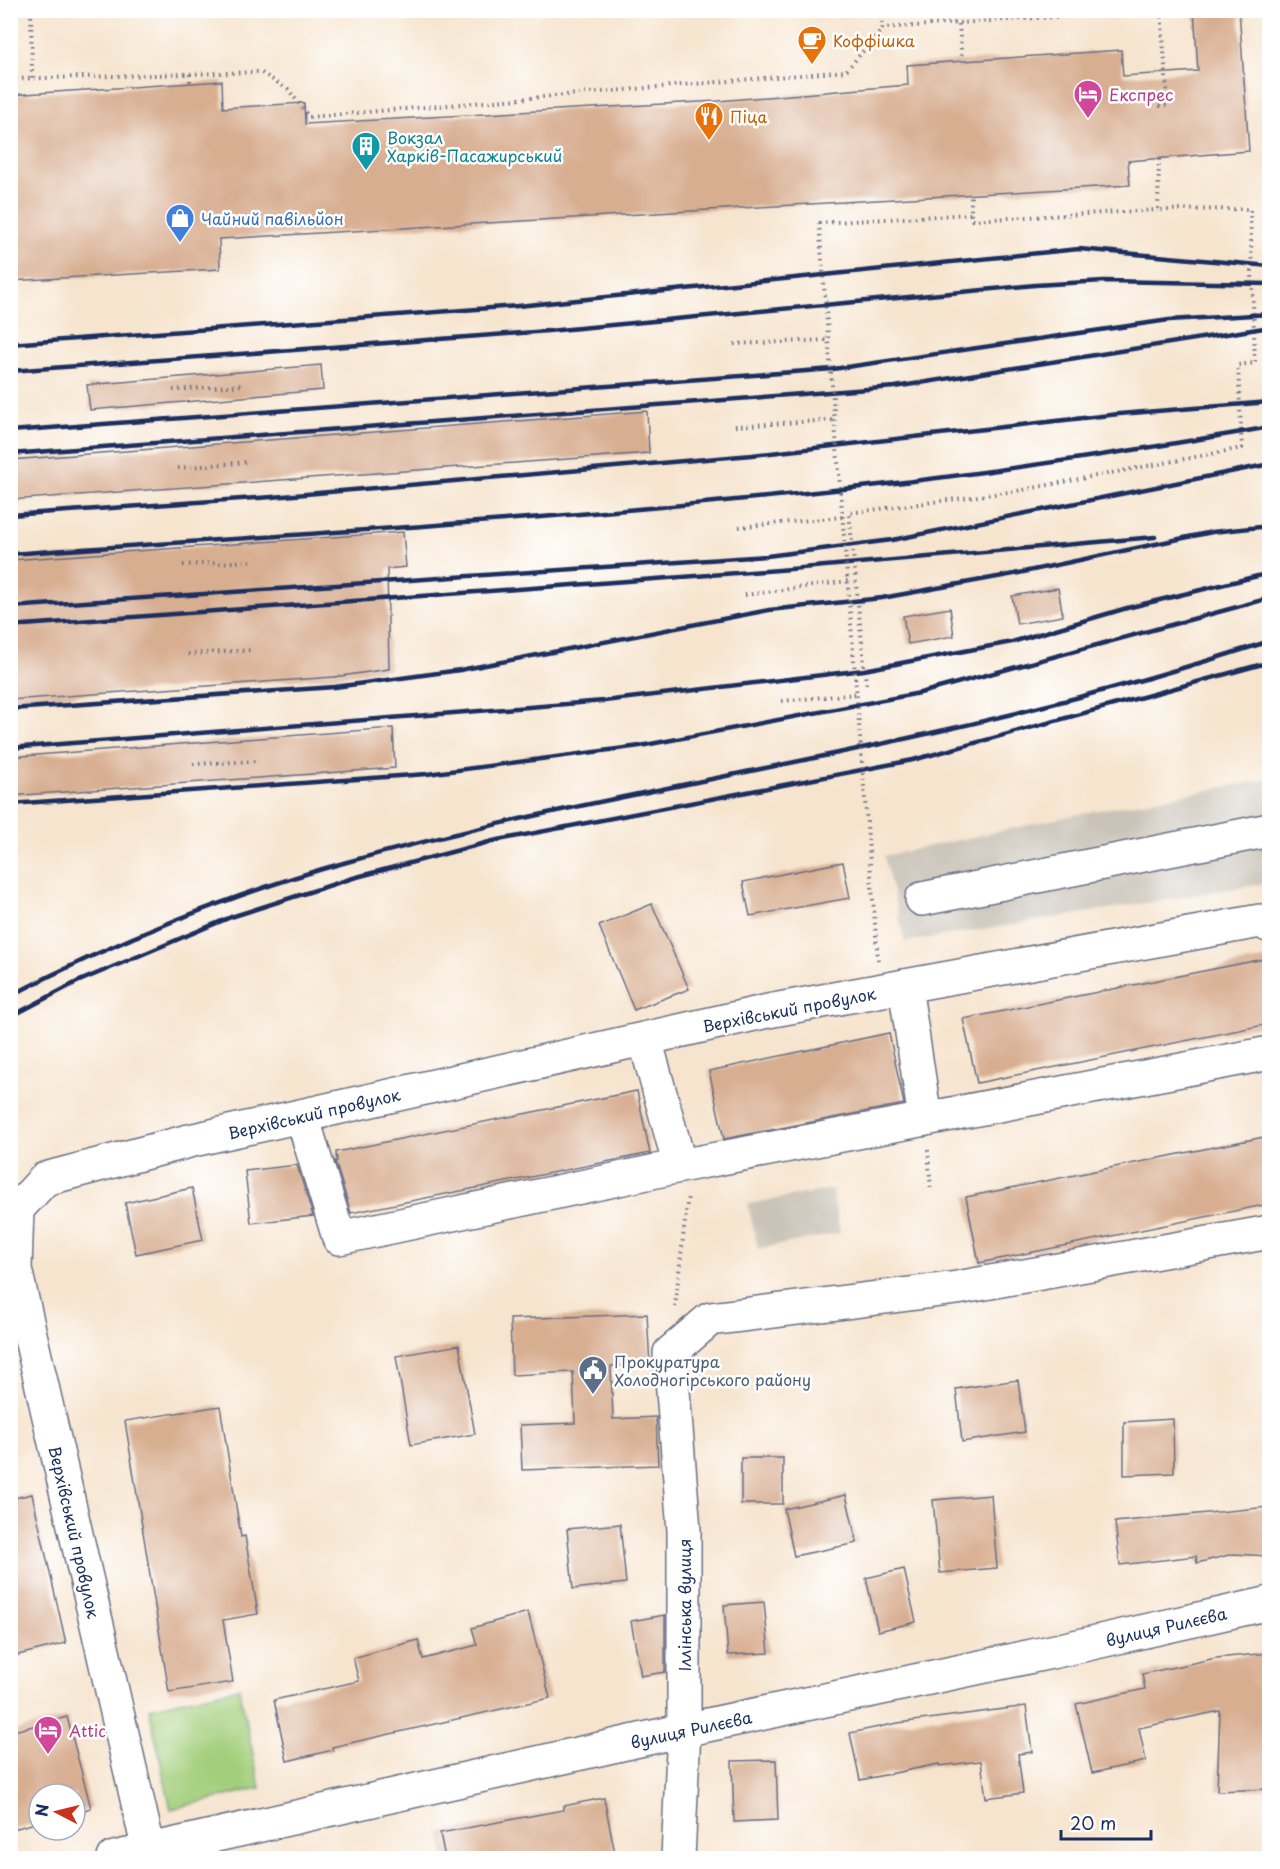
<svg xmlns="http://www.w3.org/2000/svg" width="1280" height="1869" font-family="'Playpen Sans',sans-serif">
<rect width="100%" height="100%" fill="#fff"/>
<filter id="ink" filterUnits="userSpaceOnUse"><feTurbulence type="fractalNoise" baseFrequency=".0167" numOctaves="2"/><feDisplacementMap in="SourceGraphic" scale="12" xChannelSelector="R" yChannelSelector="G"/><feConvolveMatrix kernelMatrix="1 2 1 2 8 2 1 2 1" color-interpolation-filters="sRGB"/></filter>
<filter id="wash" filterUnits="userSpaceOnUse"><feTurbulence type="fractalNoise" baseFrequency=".008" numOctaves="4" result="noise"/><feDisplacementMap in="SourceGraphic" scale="24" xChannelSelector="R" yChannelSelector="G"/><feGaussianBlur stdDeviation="1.35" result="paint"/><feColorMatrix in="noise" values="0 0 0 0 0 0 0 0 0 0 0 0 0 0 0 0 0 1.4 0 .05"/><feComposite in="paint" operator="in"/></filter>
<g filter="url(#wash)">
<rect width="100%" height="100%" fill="#f6e4ce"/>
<g fill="#c9c3b8">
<path d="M1269,779V883L905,942L884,856L1093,811Z"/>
<path d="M832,1189L840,1233L758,1249L748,1204Z"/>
</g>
<path fill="#a3cf7b" stroke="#5f7f6c" stroke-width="1.5" d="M239,1688L260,1788L171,1809L149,1708Z"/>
<g id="blocks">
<g fill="#d8ae91">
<path d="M1194,10H1239L1249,151L1128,161L1130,185L219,239L220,269L10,281V95L222,81L223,108L304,103L305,124L718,101L908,85L907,65L1121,50L1123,76L1198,71Z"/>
<path d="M321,365L323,390L90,410L87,385Z"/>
<path d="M647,411L649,453L10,500V460Z"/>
<path d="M403,532L406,567L387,569L389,669L334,677L10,700V560Z"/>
<path d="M1058,588L1063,616L1017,624L1012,596Z"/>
<path d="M950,608L954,636L908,644L903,616Z"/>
<path d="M393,728L395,768L10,796V757Z"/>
<path d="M843,862L850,898L750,916L743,882Z"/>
<path d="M652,904L689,989L634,1010L599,926Z"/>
<path d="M1269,958V1024L977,1083L963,1019Z"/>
<path d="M889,1033L904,1104L724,1139L709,1071Z"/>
<path d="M637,1091L650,1153L351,1213L335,1161H337L336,1152Z"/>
<path d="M1269,1136V1204L979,1263L966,1197Z"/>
<path d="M297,1165L313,1216L251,1223L245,1171Z"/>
<path d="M192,1188L203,1240L136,1254L125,1203Z"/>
<path d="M647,1314L650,1365L611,1366L613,1419L656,1417L658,1465L522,1470L520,1425L575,1423L573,1372L512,1375L510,1319Z"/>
<path d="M459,1345L475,1434L411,1445L396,1356Z"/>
<path d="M1018,1380L1025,1432L962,1442L956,1389Z"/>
<path d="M220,1406L241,1537L245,1536L258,1614L223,1620L233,1682L169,1692L125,1421Z"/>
<path d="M1173,1419L1174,1473L1124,1475V1422Z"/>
<rect x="741" y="1458" width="42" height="46"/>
<path d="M32,1494L66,1643L10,1657V1499Z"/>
<path d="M846,1495L857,1543L794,1556L784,1509Z"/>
<path d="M991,1495L997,1568L940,1573L933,1500Z"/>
<path d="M1269,1507V1556L1233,1554L1197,1563L1196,1556L1120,1565L1115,1522Z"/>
<path d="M620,1524L626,1583L573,1589L567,1529Z"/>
<path d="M904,1569L916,1622L878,1631L866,1578Z"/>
<path d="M764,1602L769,1653L728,1655L724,1605Z"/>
<path d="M528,1612L550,1698L332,1747L333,1750L287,1761L274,1700L359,1681L353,1658L418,1640L423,1659L477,1645L472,1628Z"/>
<path d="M665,1615V1672L641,1676L631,1621Z"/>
<path d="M1269,1653V1789L1217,1791L1220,1711L1139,1728L1146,1761L1092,1773L1076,1704L1145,1689L1142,1674L1216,1658Z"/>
<path d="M1026,1706L1032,1752L1018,1754L1023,1793L986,1798L981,1761L939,1766V1764L860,1780L850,1733L898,1723Z"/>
<path d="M67,1717L91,1808L75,1813V1794H39V1822L10,1830V1732Z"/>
<path d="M776,1760L778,1820L734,1822L732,1761Z"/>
<path d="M604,1798L616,1858H445L440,1833L563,1810V1806Z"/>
</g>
</g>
</g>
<g filter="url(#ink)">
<use href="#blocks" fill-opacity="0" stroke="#686e85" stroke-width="1.5"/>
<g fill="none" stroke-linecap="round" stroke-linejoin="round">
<g stroke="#686e85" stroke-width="36">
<g id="minor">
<path d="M922,899L1270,830"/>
<path d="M905,986L925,1119"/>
<path d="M645,1039L680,1166"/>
<path d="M302,1116L339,1238L680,1166L1270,1053"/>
<path d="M149,1851L15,1269L17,1209L45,1179L189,1141L768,1011L1260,921L1270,926"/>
<path d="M114,1858L684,1730L1056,1651L1270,1603"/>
<path d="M678,1858L684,1730V1530L670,1353L710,1319L957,1288L1270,1232"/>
</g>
</g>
<g stroke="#686e85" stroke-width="4" stroke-dasharray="1.5 4.5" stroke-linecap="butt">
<path d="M31,10L32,78"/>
<path d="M880,10L883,28"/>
<path d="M1263,10L1270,18"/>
<path d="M959,24L962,60"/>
<path d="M190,74V83"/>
<path d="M10,79L260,72L288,89L309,117L846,71L883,28L1162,10"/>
<path d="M1159,106L1168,105L1161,11"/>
<path d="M971,214L972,220L1158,210"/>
<path d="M819,223L971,214V196"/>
<path d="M734,344L828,340"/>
<path d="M173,390L244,385"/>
<path d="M735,426L835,420"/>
<path d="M178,468L247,462"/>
<path d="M739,527L842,517"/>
<path d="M183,565L251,561"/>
<path d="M745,595L848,581"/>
<path d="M188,654L253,650"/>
<path d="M866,684L849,513L1017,491L1242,448L1238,365L1255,363L1250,209L1158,210L1159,159"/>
<path d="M782,701L856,694"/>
<path d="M193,764L259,761"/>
<path d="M871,875L878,960"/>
<path d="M928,1150L931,1191"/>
<path d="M675,1307L688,1195"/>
</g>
<use href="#minor" stroke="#fff" stroke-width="33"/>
<g stroke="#1b2f5e" stroke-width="4.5">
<path d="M10,344L518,306L1079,249L1270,266"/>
<path d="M10,371L548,331L1035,285L1104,281L1270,284"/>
<path d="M10,431L833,369L1169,320L1270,314"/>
<path d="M10,454L895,387L1270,327"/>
<path d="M10,515L272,497L752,455L1119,414L1270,402"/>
<path d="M10,554C300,534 591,518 879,485C1010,470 1140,450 1270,427"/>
<path d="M10,607L767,556L892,540L1270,464"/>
<path d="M10,626L779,570L1155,537"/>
<path d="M10,709L335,687L460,670L769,610L882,598L1014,574L1212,532L1270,526"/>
<path d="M10,748L604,701L864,670L1012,642L1127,608L1270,573"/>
<path d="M10,804L427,774L640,746L920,693L1270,598"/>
<path d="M10,996C114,942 234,893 347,862C533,810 724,779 913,737C1033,711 1153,679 1270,641"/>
<path d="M10,1017L77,982L231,917L353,878L493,841L913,760L1270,662"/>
</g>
<path stroke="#686e85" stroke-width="4" stroke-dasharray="1.5 4.5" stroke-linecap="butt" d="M819,223L871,875"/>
</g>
</g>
<defs>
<g id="cafe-pin" transform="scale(1.5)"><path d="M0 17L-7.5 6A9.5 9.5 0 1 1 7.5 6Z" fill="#e8710a" stroke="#fff"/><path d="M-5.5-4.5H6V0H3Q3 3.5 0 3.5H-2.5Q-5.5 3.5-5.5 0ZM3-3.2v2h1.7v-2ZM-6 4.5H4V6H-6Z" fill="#fff"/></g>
<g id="hotel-pin" transform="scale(1.5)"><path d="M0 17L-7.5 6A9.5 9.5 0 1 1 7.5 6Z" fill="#d1479c" stroke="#fff"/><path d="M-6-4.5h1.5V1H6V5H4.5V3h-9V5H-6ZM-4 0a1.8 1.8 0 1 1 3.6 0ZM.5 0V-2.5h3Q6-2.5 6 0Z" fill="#fff"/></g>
<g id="restaurant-pin" transform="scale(1.5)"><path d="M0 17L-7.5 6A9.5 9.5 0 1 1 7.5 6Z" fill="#e8710a" stroke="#fff"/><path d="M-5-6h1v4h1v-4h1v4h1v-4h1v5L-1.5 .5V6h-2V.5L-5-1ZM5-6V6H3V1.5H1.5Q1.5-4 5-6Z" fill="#fff"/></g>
<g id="building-pin" transform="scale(1.5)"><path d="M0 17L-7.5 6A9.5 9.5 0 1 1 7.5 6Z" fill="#0f9aa8" stroke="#fff"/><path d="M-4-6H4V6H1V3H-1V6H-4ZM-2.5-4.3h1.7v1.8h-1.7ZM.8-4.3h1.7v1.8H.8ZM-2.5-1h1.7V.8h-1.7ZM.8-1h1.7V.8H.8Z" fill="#fff"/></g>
<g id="shop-pin" transform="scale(1.5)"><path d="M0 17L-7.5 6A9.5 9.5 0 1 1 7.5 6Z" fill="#3f7fe0" stroke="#fff"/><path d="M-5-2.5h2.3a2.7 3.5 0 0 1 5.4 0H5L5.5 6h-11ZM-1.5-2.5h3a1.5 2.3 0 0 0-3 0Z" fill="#fff"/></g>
<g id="civic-pin" transform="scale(1.5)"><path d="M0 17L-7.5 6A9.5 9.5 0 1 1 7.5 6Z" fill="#5c6f8a" stroke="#fff"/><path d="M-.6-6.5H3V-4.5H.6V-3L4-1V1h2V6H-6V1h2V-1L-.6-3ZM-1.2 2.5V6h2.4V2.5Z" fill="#fff"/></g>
</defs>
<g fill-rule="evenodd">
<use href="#cafe-pin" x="812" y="40"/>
<use href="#hotel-pin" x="1088" y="94"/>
<use href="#restaurant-pin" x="709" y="116"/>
<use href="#building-pin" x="366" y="146"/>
<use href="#shop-pin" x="180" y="218"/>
<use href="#civic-pin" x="593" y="1370"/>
<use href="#hotel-pin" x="48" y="1730"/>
</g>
<g text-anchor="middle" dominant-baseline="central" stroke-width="5" stroke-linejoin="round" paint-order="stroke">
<g font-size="16" fill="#c56008" stroke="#fff" text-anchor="start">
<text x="833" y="40">Коффішка</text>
<text x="730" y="116">Піца</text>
</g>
<g font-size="16" fill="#b23c85" stroke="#fff" text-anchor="start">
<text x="1109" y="94">Експрес</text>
<text x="69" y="1730">Attic</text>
</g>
<g font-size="16" fill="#0d838f" stroke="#fff" text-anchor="start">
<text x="387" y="137">Вокзал<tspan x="387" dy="18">Харків-Пасажирський</tspan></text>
</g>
<g font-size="16" fill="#366cbe" stroke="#fff" text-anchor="start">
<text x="201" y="218">Чайний павільйон</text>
</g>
<g font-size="16" fill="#1b2f5e" stroke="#fff">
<text transform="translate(789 1009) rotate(-11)">Верхівський провулок</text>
<text transform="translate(314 1113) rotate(-13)">Верхівський провулок</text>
<text transform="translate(75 1532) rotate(77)">Верхівський провулок</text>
<text transform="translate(684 1605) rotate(-90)">Іллінська вулиця</text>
<text transform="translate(1166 1626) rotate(-13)">вулиця Рилєєва</text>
<text transform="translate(691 1729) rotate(-12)">вулиця Рилєєва</text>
</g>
<g font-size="16" fill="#4e5e75" stroke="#fff" text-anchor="start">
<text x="614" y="1361">Прокуратура<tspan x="614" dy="18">Холодногірського району</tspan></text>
</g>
</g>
<rect width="1280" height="1869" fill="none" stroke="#fff" stroke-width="36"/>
<g transform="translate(57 1812) rotate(277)"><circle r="28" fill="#ffffff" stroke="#a4acbf" stroke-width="1.5"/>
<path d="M0-4.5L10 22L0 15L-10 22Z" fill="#c8321e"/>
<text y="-9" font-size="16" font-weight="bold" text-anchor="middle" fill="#1b2f5e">N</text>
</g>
<path d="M1061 1830v9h90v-9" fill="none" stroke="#1b2f5e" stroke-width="3"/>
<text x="1070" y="1830" font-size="18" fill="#1b2f5e" stroke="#ffffff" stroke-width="4.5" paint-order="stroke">20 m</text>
</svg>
